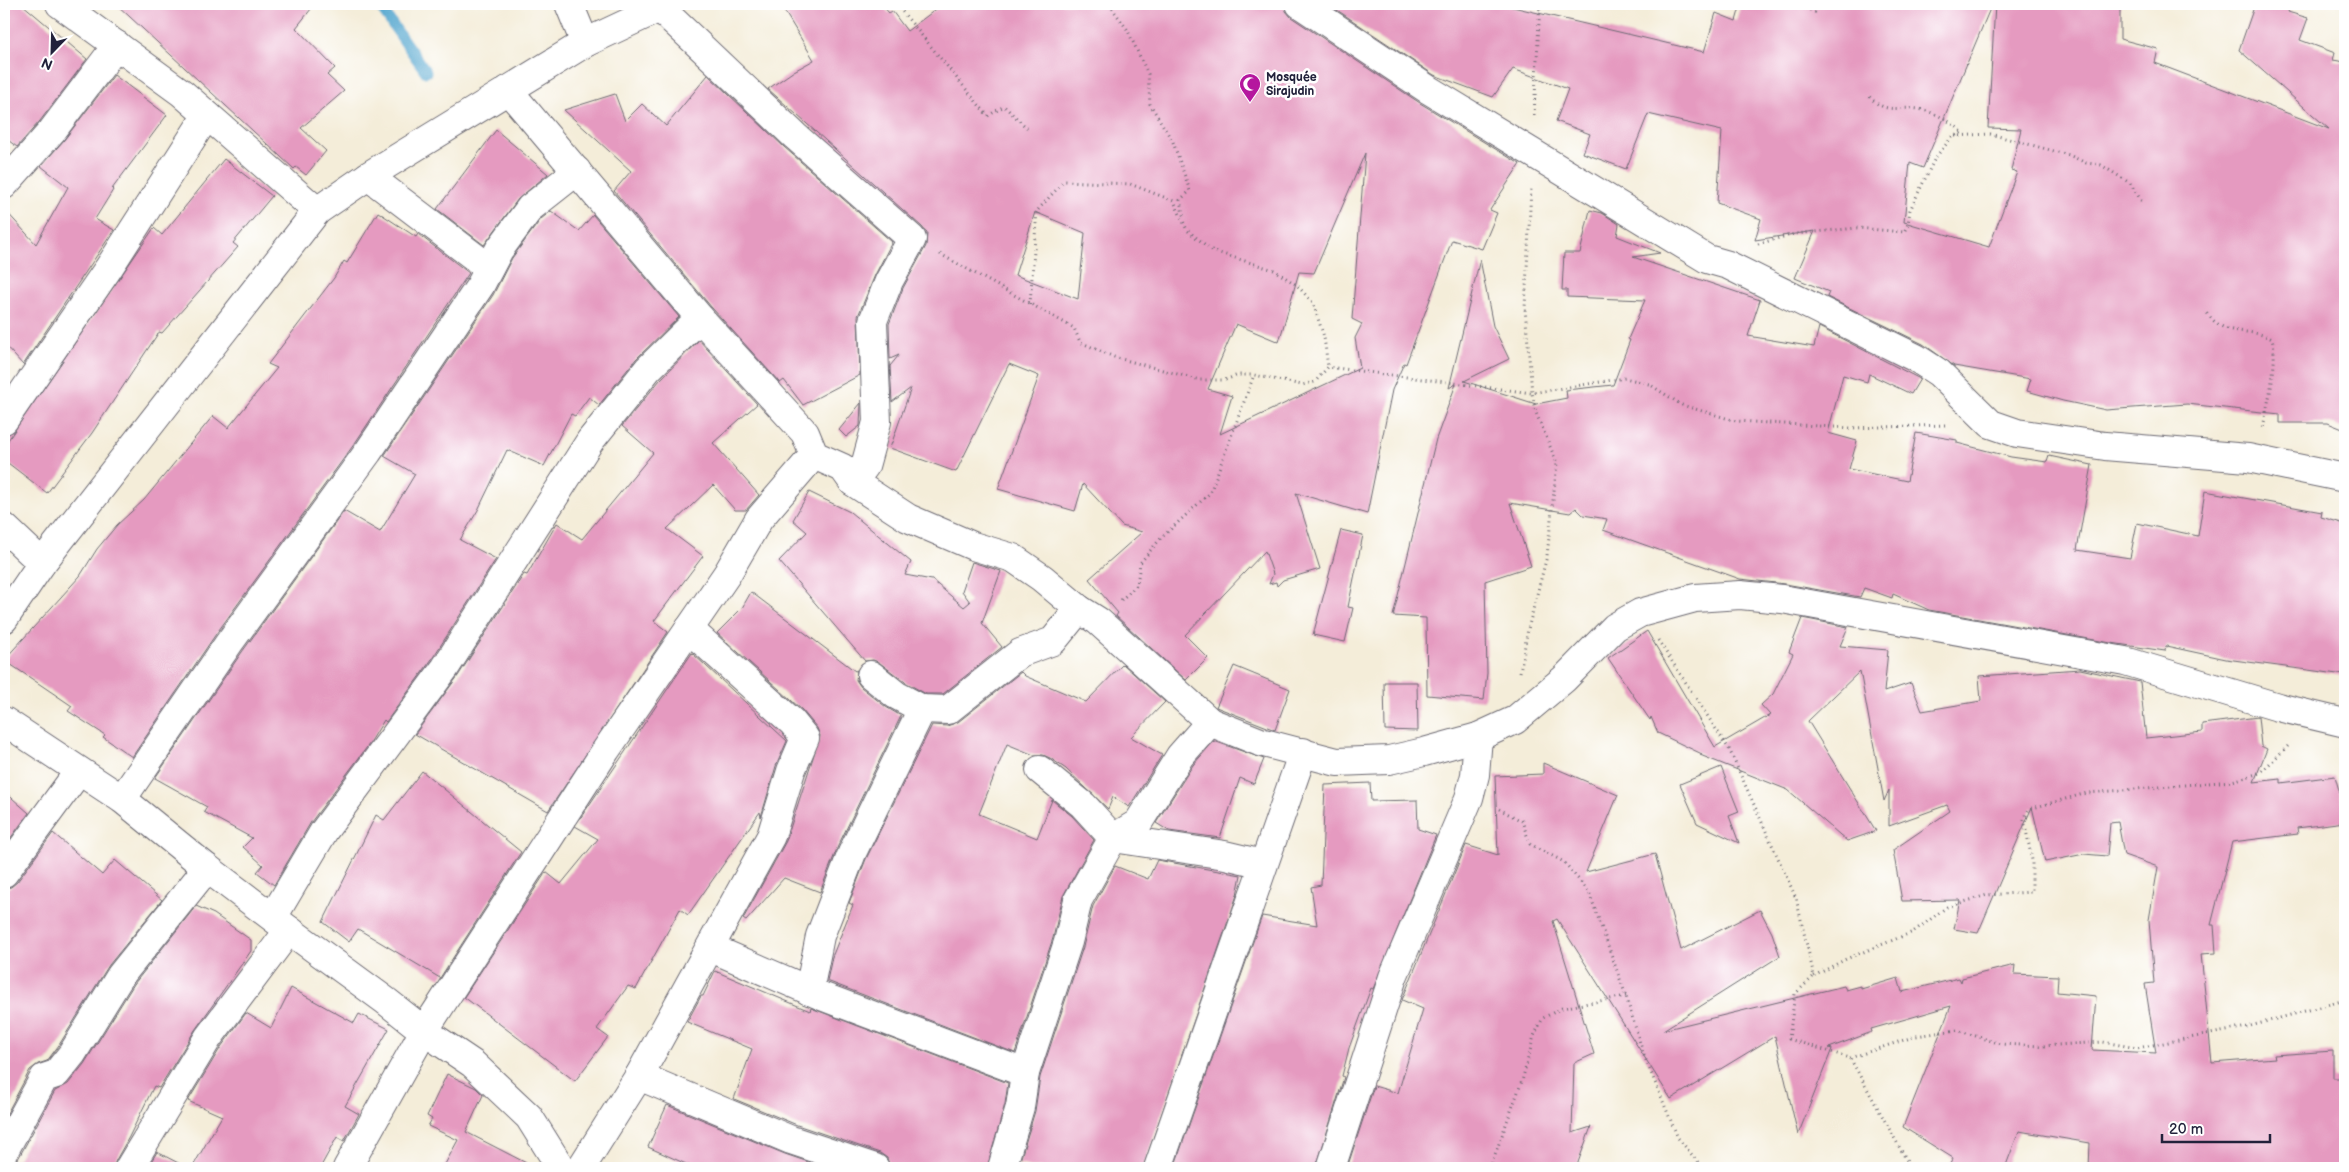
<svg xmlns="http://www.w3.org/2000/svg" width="2349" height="1172" font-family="'Balsamiq Sans',sans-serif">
<rect width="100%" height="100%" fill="#fff"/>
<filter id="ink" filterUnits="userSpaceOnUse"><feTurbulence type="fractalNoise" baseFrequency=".02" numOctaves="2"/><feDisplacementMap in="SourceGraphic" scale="10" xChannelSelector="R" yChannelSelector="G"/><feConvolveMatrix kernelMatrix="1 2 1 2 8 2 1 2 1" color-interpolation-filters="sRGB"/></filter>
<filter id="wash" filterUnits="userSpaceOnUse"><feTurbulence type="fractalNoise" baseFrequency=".0096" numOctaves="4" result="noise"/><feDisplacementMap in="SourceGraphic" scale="20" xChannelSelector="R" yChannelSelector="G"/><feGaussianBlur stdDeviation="1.12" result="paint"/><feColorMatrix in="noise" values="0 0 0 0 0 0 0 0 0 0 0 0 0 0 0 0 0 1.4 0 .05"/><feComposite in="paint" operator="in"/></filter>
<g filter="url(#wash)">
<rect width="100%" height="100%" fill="#f4edd9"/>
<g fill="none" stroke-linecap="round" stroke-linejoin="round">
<path stroke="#52a6ce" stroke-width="11" d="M378,4L426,72"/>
</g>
<g id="blocks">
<g fill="#e59ac0" fill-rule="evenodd">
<path d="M4,4H22L87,59L40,121L17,147L4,137Z"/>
<path d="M116,4H315L296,28L335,68L327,75L344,91L301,128L326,151L306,175L296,167L294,169Z"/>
<path d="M780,4H881L889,13L892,11L907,31L943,4H1284L1286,11L1291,17L1420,103L1520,164L1490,210L1497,213L1482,249L1452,240L1406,364L1404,363L1392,390L1367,514L1296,493L1320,569L1283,580L1277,586L1276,582L1269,584L1273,574L1265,551L1185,635L1208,658L1186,680L1116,616L1118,613L1089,579L1142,532L1122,526L1083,484L1075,511L998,489L1039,376L1009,364L956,472L890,448L911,388L892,402L890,366L899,355L890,359L889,324L903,288L926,246L927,233L922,227L768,89L794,71L814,60ZM1365,153L1352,319L1362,324L1355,338L1360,368L1220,434L1232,396L1208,389L1236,324L1279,342L1299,272L1314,273ZM1035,212L1085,233L1078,299L1015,275Z"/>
<path d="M1328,4H1500L1704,52L1716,13L1736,21L1741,4H1992L1923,168L1910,163L1904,222L1989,247L2017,172L2011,170L2021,129L1988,128L1995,4H2120V39L2158,49L2155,63L2329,129L2239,50L2255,4H2291L2288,12L2308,18L2300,40L2335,53L2333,60L2345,62V430L2328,423H2280V414L2187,404L2106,410L2063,401L2027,391L2031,379L1954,366L1923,344L1827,297L1829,292L1795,278L1815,231L1755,240L1761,219L1717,203L1722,131L1648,114L1626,169L1583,153L1590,134L1556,121L1568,89L1513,69L1493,97L1434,75Z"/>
<path d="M114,75L167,115L112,189L113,190L95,219L114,230L23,365L4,344V209L36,244L68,187L41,166L64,140Z"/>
<path d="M708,75L784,147L892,242L875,275L858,316L860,375L803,405L784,380L780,383L712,308L614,191L631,171L564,110L615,94L625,121L642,104L666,126Z"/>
<path d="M496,130L548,174L518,199L484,245L437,209Z"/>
<path d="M224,159L272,196L233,243L238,247L162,333L159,332L92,433L47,493L4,460V446L154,228L162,235Z"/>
<path d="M1590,210L1602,213L1619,224L1617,236L1660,253L1633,257L1760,300L1748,336L1814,347L1819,327L1920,379L1911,394L1869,374L1867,382L1843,375L1828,433L1857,441L1849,469L1907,481L1916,433L1957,440V443L2011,457L2047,462L2049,456L2092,465L2077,550L2130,558L2137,523L2198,536L2205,491L2322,512L2321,517L2345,524V675L2226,659L2166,646L2165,651L2111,643L1929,610L1893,594L1892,598L1864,588L1860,597L1785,584L1740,579L1603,530L1607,519L1583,515L1576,508L1570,513L1510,503L1531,566L1485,581L1487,673L1484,700L1427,695L1426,618L1393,616L1436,439L1456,384L1449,388L1480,259L1493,326L1509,359L1464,381L1536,404L1567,398L1566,390L1613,385L1630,340L1628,339L1645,300L1567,297V290H1562L1564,253H1580Z"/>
<path d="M551,211L579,231L593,215L679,317L636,359L599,405L589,397L575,416L571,414L544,466L507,450L478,510L460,540L496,559L432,659L386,722L384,720L370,743L311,822L274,885L257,872L263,865L243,847L252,838L204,812L207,807L155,778L242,652L344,511L380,532L415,474L384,456L493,295L512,258L541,219Z"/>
<path d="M378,212L416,237L418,234L469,273L355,443L216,634L132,757L103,737L105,735L68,711L72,706L4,660L80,576L97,549L117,525L144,500L213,416L228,428L277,368L268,364L334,278L344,261L347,263Z"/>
<path d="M699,340L757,404L713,443L759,495L746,510H735L713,485L667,529L703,556L654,621L668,632L548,811L415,734L458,676L524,574L527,575L557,523L582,539L653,453L622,426L660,380Z"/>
<path d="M861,403L860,426L846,437L839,430Z"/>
<path d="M809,492L850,512L911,562L905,575L932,580L964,607L970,602L962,591L972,562L1001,571L982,623L1002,647L943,694H926L905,682L880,663L873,660L865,661L779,561L807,532L793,520Z"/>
<path d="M1341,530L1363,535L1348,607L1353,608L1345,642L1313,635Z"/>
<path d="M751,592L855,671L857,670L856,680L861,687L886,707L901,716L838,846L820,892L784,878L746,921L743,919L786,841L820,736L817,728L802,710L717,633L742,608Z"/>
<path d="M1802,618L1848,627L1840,646L1888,650L1884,692L1911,683L1922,711L1981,701L1979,676L2080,669L2140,682L2146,738L2202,732V724L2258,717L2261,746L2267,749L2254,782L2281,779V783L2335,776L2345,812V822L2297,828L2298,834L2232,842L2211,925H2214L2216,953L2201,954L2212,1063L2275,1058L2274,1055L2333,1051V1078H2345V1168H2089L2090,1143L2019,1131L2005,1168H1948L1953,1158L1903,1127L1951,1006L1871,1029L1872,1032L1829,1048L1832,1049L1798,1135L1775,1036L1671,1099L1557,919L1553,921L1594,1054L1574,1063L1572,1133L1591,1127L1576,1168H1347L1374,1086L1398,1093L1423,1009L1402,1000L1466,845L1498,855L1495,776L1543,774V763L1618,795L1586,872L1655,854L1681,950L1760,910L1772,933L1780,956L1663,1030L1844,986L1846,990L1861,986V989L1898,978L1902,992L1959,978L1961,982L1962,978L2015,965L2014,974L2058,976L2057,992L2096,996L2092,1050L2156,1053L2145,984L2154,983L2149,920L2158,867L2124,855L2118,822L2110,823L2107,856L2084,854L2045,862L2032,807L1978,933L1954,929L1960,900L1902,901L1893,850L1950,811L1947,805L1889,826V790L1884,801L1860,671L1808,721L1876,831L1847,841L1788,790L1700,755L1702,754L1658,733L1651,717L1650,720L1608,658L1647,631L1715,747L1770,715L1761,705L1773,694L1793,654L1789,652Z"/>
<path d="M692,653L787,741L776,766L761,817L760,812L688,915L680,909L636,989L628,986L597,1029L608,1037L575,1081L464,997L546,872L561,884L598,839L575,826Z"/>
<path d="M1123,664L1165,702L1131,737L1162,755L1129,807L1113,797L1108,809L1066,769L1050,758L1043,755H1034L1007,744L979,814L1037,838L1052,800L1072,816L1094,840L1063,896L1053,938L1015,1053L827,981L832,957L853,905L849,903L866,859L932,725L947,726L958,722L1021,672L1025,676L1086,702Z"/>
<path d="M1234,666L1290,689L1275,730L1216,707Z"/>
<path d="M1384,682H1417L1418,731L1385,730Z"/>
<path d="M1214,741L1264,759L1254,784L1240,778L1220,838L1169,831L1156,823L1193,765Z"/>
<path d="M1721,767L1739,812L1729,816L1739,843L1697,823L1680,784Z"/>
<path d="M422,771L521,852L440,978L358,929L349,942L323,922L376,815L384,820Z"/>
<path d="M1370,783L1371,801L1417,800L1418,829L1436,835L1373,989L1371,988L1349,1048L1342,1076L1344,1077L1316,1168H1174L1262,916L1317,925L1311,887L1321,885L1325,785Z"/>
<path d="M4,791L29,813L4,847Z"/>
<path d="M53,833L102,875L115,860L162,900L109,965L59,1045L47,1061L38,1064L30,1070L4,1119V888L11,887L17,882Z"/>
<path d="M1157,860L1241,875L1237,895L1143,1168H1034L1019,1164L1035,1111L1040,1077L1083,947L1093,906L1115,866L1148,879Z"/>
<path d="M196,906L214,914L251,940V951L195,1030L159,1088L154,1086L129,1137L116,1160L113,1168H4L18,1159L55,1091L68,1084L84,1064L134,984Z"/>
<path d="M715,971L810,1011L811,1008L1008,1083L1005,1104L987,1168H890L887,1158L880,1153L797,1125L734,1099L752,1049L687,1022L701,996H703Z"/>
<path d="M291,988L354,1023L359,1014L389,1029L345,1106L359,1114L344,1141L337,1137L320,1168H192L222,1116L188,1101L221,1047L246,1013L271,1028Z"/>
<path d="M447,1074L476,1088L483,1095L466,1132L536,1168H443L458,1140L428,1126L432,1119L427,1116Z"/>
<path d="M667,1105L785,1154L826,1168H695L648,1147Z"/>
<path d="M157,1152L188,1168H147Z"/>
</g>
</g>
</g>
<g filter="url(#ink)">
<use href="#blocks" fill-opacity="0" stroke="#6c6972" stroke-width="1"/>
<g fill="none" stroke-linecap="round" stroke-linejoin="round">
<g stroke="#6c6972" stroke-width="30">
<g id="minor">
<path d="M60,4L182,93L317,211"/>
<path d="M569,4L585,43"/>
<path d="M1300,4L1429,90L1707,259L1728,265L1916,358L1939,373L1991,424L2017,433L2105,446L2248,458L2345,478"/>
<path d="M660,8L795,136L912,239L889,281L873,321L877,422L865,466L853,482"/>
<path d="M508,90L700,318L805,433L814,455L843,468L853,482L908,518L973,546L1013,558L1042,578L1079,609L1098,621L1210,722L1260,742L1337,762L1389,760L1424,752L1478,737L1515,720L1564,679L1615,627L1640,613L1695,598L1740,595L1782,599L2125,661L2278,707L2345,723"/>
<path d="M368,176L489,268"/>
<path d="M4,185L52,131L117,45"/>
<path d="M4,420L108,269L207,115"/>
<path d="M4,527L42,563"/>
<path d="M4,619L42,563L317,211L368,176L585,43L668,4"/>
<path d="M871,675L896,695L922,709L948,710L1020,653L1053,641L1079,609"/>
<path d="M4,721L122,799L207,868L289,930L386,1001L424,1031L473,1064L529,1117L561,1168"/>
<path d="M1040,770L1083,805L1113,838L1225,855L1263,864"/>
<path d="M122,799L229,643L368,452L480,286L499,250L530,208L577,171"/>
<path d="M4,873L79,771"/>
<path d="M273,917L324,831L445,668L590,441L648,369L700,318"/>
<path d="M711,948L824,997L1025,1073"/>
<path d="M809,991L820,936L852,853L922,709"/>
<path d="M639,1076L791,1140L875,1168"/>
<path d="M4,1151L44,1078L56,1074L72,1054L121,975L207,868"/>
<path d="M129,1168L208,1038L289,930"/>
<path d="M347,1168L424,1031L606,750L727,574L759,519L814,455"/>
<path d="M581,1168L639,1076L771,836L791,771L805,738L792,722L689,629"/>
<path d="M1002,1168L1020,1107L1025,1073L1068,942L1078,900L1113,838L1138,823L1180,756L1210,722"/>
<path d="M1158,1168L1303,752"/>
<path d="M1331,1168L1393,977L1469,798L1475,775L1478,737"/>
</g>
</g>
<g stroke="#6c6972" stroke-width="3" stroke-dasharray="1 4" stroke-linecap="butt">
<path d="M896,4L988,116L1004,106L1027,128"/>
<path d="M1109,4L1127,29L1148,74L1150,104L1173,142L1190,191L1180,200L1184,219"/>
<path d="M1704,4L1717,9L1727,4"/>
<path d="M1796,4L1815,12L1822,4"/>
<path d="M2331,4L2345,8"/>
<path d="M1534,115L1540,4"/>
<path d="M1955,136L1990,134L2069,155L2086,163L2101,165L2130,183L2142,202"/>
<path d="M1758,244L1794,234L1857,228L1904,232L1908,224L1910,210L1935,158L1952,137L1963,132C1950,121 1935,112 1918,109C1896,106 1885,115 1868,95"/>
<path d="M940,254L1074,328L1080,342L1114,357L1200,380H1225L1238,375H1254L1302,385L1315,382L1328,367L1532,393L1625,378L1649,384L1682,405L1736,421L1851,428L1946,425"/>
<path d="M1030,304L1037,211L1064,181L1130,184L1174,201L1187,230L1213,251L1274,270L1297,285L1313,303L1324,337L1328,367"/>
<path d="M2207,313C2225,339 2248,326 2272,339C2279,365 2267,402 2263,429"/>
<path d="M1121,600L1137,585L1140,563L1161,538L1210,493L1254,375"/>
<path d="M1658,640L1729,749L1796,898L1814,976L1795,994L1789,1039L1850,1058L1911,1168"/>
<path d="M1520,672L1528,629L1547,556L1557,463L1536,413L1532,393L1525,308L1531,189"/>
<path d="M1499,809L1522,821L1530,844L1564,862L1589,892L1626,996L1643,1053L1678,1138L1703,1168"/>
<path d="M1814,976L1846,959L1913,932L1947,907L1987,895L2032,892V860L2024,820L2029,809L2087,793L2232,781L2260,773L2290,744"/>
<path d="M1850,1058L1916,1036L1957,1030L2001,1044L2042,1046L2103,1042L2137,1048L2247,1027L2345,1000"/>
<path d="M1490,1168L1522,1081L1534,1036L1543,1018L1562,1008L1626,996"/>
</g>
<use href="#minor" stroke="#fff" stroke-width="28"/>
</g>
</g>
<defs>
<g id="mosque-pin" transform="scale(1.125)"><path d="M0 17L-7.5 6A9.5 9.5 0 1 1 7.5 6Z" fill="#b5179e" stroke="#fff"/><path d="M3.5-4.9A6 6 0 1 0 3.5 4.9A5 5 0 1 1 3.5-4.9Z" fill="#fff"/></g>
</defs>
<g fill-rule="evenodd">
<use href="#mosque-pin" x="1250" y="84"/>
</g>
<g text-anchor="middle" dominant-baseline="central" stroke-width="5" stroke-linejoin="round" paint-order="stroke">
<g font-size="12" font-weight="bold" fill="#22223b" stroke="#fff" text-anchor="start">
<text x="1266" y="77">Mosquée<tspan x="1266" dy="14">Sirajudin</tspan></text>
</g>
</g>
<rect width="2349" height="1172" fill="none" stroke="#fff" stroke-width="20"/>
<g transform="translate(52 52) rotate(203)" stroke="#ffffff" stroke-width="4" paint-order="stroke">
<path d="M0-4L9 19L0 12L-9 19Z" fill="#22223b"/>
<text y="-8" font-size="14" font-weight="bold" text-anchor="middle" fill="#22223b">N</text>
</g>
<path d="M2162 1134v8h108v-8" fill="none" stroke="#22223b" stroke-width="2.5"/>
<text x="2169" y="1134" font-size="15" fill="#22223b" stroke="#ffffff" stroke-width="4" paint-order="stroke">20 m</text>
</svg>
